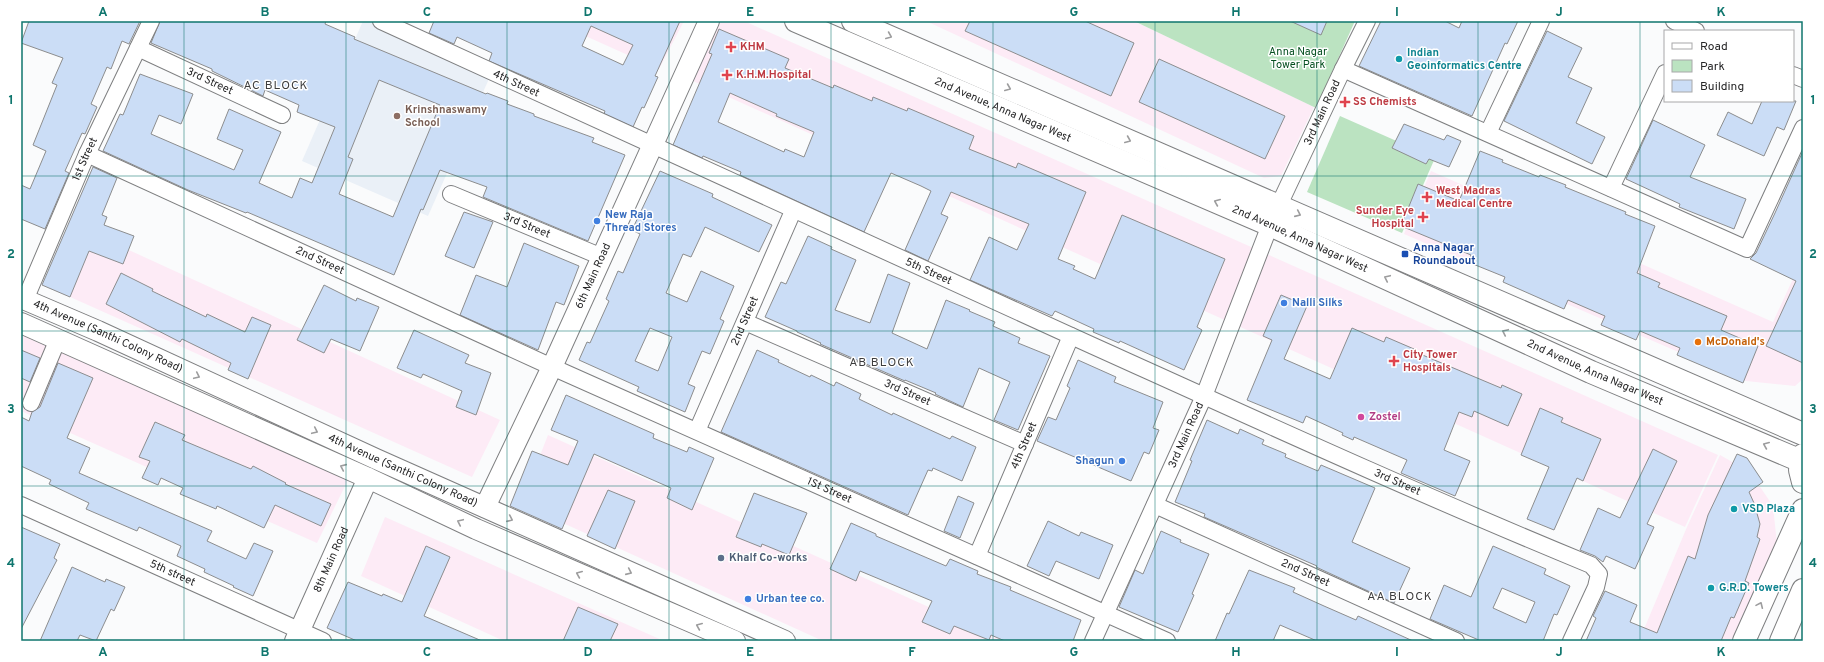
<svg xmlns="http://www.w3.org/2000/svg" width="1824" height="662" font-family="Overpass,sans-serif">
<rect width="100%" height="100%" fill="#fafbfc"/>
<g fill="#fdebf6">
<path d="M552,21H684L659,69Z"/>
<path d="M721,21H744L1718,455L1685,527L693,81Z"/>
<path d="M926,21H1134L1314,107L1281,176L1264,178Z"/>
<path d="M1431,171L1773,322L1803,257V379L1795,386L1746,381L1404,234Z"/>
<path d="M83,229L500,420L472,477L59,292Z"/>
<path d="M21,335L349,478L317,543L21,411Z"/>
<path d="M548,435L1004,641H823L521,504Z"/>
<path d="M1720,455L1750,472L1773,506L1777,544L1731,641H1639L1687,527Z"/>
<path d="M385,517L664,641H504L361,576Z"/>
</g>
<path fill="#eaf0f7" d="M363,21H377L492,72L428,216L302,161Z"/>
<g fill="#bbe3c1">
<path d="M1134,21H1355L1316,108Z"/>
<path d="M1340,116L1435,158L1402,233L1307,192Z"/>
</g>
<g fill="#cbddf6" stroke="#8c8d8e" fill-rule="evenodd">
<path d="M29,21H140L129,44L122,41L111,69L107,67L91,104L97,107L85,134L82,133L65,171L69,173L45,229L21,219V185L30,189L46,151L33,145L57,85L52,83L63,58L21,43Z"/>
<path d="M160,21H326L325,24L355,37L354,39L486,94L487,93L508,101L507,104L534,114V116L594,138L592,142L625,155L588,241L483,197L487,187L440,170L423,210L421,209L394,275L247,212L246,213L188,190L103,151L120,114L123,115L140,74L193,94L181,124L159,115L151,134L234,170L243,150L217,139L229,109L281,132L259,183L292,198L300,178L312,183L335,127L297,112L299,105L265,90L263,96L212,71V69L151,43ZM379,80L440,105L393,217L339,194L353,159L348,157Z"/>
<path d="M434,21H680L655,76L658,77L644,108L642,107L633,127L604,114L605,111L489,61L492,53L457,37L454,44L429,33ZM591,26L633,45L623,65L582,46Z"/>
<path d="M970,21H1085L1134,43L1111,96L965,31Z"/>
<path d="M1290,21H1327L1321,35Z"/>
<path d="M1381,21H1445L1459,28L1462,21H1518L1507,44L1505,43L1472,116L1359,66Z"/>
<path d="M719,29L789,59L785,68L833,88L834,85L872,101L873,97L907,111L908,108L974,136L969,149L1016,168L1018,163L1086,192L1058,259L1075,266L1073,269L1095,279L1122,215L1225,259L1197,327L1202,330L1184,370L1120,341L1119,343L1093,332L1094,329L1055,311L1052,316L970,280L989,237L1017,250L1029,224L951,192L941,214L948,217L928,261L905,250L931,191L921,186L891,173L864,232L740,175L741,172L703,156L702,158L673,145L712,54L709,53ZM730,93L777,114L776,116L814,132L804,157L785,149L784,152L718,122Z"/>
<path d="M1547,31L1582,48L1568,77L1592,88L1576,123L1605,137L1592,164L1504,121Z"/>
<path d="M1159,59L1285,116L1265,159L1139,102Z"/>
<path d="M1762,101H1796L1784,130L1777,127L1764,156L1717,135L1728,112L1752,124Z"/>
<path d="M1653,120L1705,145L1690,177L1746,199L1734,229L1679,207L1680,204L1626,179Z"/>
<path d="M1404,124L1444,140L1447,135L1461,141L1449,167L1429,159L1426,164L1392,148Z"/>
<path d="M1480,151L1503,160L1502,162L1539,177L1540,175L1566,185L1565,187L1626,212L1625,214L1655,226L1637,273L1660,283L1658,287L1727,316L1721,330L1758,346L1743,383L1677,355L1680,348L1640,331L1636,340L1601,325L1605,316L1568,300L1564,309L1503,282L1505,277L1468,262L1471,255L1401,226L1418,184L1459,201Z"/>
<path d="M1803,151V363L1766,346L1796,281L1750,259L1756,253L1775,213Z"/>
<path d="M93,167L117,178L102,215L107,217L104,225L134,236L123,264L89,251L70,297L42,285Z"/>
<path d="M660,171L713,194L712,197L772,225L759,252L705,227L691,257L683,254L666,293L687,302L701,271L734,286L720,319L724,321L710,354L702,351L688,384L695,387L685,412L637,391L639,387L579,360L587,342L590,343L609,301L606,299L618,271L623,273L640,234L632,230ZM650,328L672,337L658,371L635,361Z"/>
<path d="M464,212L493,222L474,268L445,256Z"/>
<path d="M808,236L832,247L831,249L856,260L835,310L870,323L888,274L910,283L892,333L927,349L946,300L970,310L969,311L995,322L993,326L1020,338L1018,343L1050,356L1018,430L994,420L1010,382L979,368L963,407L935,394L936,393L905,380V381L820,344L821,343L797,332V331L765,317L781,282L786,284Z"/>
<path d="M524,243L579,266L564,305L556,302L538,350L460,315L476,275L507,287Z"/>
<path d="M121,273L153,289L152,291L206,317L207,314L245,332L252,317L271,325L248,379L228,370L231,363L182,339L180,342L106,304Z"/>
<path d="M324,285L356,301L357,298L379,307L360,351L331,339L324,353L297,340Z"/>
<path d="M1281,295L1307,306L1284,359L1330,379L1352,328L1384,342L1386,337L1414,349L1413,351L1501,388L1502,385L1522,394L1508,426L1474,411L1472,417L1459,412L1444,450L1470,461L1455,496L1401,473L1407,460L1354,437L1353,440L1342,435L1343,433L1306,416L1303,423L1247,400L1272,340L1263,336Z"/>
<path d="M414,330L469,355L465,363L491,373L476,415L456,407L462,391L423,374L421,378L397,368Z"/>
<path d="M21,350L40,358L30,382L21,378Z"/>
<path d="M757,350L779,360L778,362L810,377L811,375L834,386L836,382L861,394L859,399L892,415L893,413L950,439L952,436L976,447L962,481L933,468L932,471L928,470L908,515L721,432Z"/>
<path d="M1078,360L1116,377L1114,382L1163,402L1153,428L1159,430L1149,454L1144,452L1131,481L1037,441L1048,417L1056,420L1070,388L1067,386Z"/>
<path d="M58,363L93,378L67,438L90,448L79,473L212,531L207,541L246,559L254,543L273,551L253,596L233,587L234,586L204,572L205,569L177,556L181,546L139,527L137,531L86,509L89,503L49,484L51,480L21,466V417L29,421L32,412L40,407Z"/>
<path d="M566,395L654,434L653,438L687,452L689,447L714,458L692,510L667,498L671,488L594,454L562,529L510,506L532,451L568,465L578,441L551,430Z"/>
<path d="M1540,408L1563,418L1561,422L1601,439L1583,481L1577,478L1554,530L1527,519L1549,467L1521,455Z"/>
<path d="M1207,420L1238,434L1240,429L1264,440L1262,444L1286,454L1285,457L1318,471L1321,465L1375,488L1352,542L1410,568L1394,603L1316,567L1317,566L1204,517L1205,514L1175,502L1192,461L1190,460Z"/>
<path d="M155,422L185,435L182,440L251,469L253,466L286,483L285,484L331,504L321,526L275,505L264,528L217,506L216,509L180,494L183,488L161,478L158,485L142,478L150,461L139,457Z"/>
<path d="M1653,449L1677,461L1647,524L1654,527L1635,569L1606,556L1603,562L1595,556L1580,550L1598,508L1620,518Z"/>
<path d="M1737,454L1747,458L1763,482L1749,492L1754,503L1760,524L1757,537L1760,539L1745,581L1749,583L1734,618L1731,617L1721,641H1586L1596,618L1593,616L1605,591L1637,605L1630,622L1657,633L1688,556L1695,559L1708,515Z"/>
<path d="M608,490L635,501L615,549L587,536Z"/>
<path d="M754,493L807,513L789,555L762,544L761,547L736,537Z"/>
<path d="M958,496L974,503L960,538L944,531Z"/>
<path d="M1048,521L1079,536L1081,532L1113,545L1099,579L1056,561L1049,576L1027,566Z"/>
<path d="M851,523L876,534V536L946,566L950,559L978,571L977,574L1011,587L1010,590L1081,620L1073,641H1005L991,635L989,640L954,626L950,634L922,622L932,601L860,571L856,581L830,569Z"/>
<path d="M21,527L60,544L54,558L57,560L21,629Z"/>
<path d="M1161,531L1181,540L1180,542L1209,554L1192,594L1194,595L1178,632L1119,607L1135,570L1143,574Z"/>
<path d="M426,546L450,557L424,616L482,641H357L327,628L348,582L382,596L383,594L402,602Z"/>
<path d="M1493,546L1546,569L1544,574L1570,586L1557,615L1554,614L1543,641H1481L1430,619L1444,585L1471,597ZM1502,588L1535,602L1526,623L1493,608Z"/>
<path d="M72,567L105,582L106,579L125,587L114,611L111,609L96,641L80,635L77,641H40Z"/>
<path d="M1249,570L1295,588L1293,592L1324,606L1356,620L1358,616L1413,641H1317L1280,625L1273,641H1215L1227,613L1229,614Z"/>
<path d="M578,607L618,624L610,641H563Z"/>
</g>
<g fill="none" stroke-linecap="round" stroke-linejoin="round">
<g stroke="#7e7f80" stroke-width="18">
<g id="minor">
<path id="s1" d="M381,21C617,131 854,238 1091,345C1257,420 1423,496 1591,565L1599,574L1596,587L1571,641"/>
<path d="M1674,21L1696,31"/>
<path id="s2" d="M138,48L282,115"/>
<path d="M1343,69L1747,249L1803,128"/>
<path d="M1793,75L1803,79"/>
<path d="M1488,133L1541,21"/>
<path id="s3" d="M87,154L552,367L1167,641"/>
<path d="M1611,188L1665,73"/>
<path id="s4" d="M451,194L602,257"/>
<path id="s5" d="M1279,205L1343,69L1367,21"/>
<path id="s6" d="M25,300L87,154L151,21"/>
<path id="s7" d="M745,322L1025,444"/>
<path d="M31,403L58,339"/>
<path id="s8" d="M697,431L793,211"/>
<path id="s9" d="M21,505L323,641"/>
<path id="s10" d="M1155,505L1456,641"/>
<path id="s11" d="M977,556L1071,336"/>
<path id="s12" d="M1093,641L1204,396L1270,225"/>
</g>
</g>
<g stroke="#7e7f80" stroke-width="22">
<g id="tertiary">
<path id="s13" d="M21,298L98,331L376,459L785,641"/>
<path d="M21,323L368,478L476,529L735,641"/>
<path id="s14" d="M485,507L552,367L709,21"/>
<path id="s15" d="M295,641L368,478"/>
</g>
</g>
<g stroke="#7e7f80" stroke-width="24">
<g id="secondary">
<path id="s16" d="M796,21L1270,225L1591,372L1801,461"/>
<path d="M853,21L1803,434"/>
<path d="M1803,455L1800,470L1803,482"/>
<path d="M1744,641L1803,510"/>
<path d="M1781,641L1803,590"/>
</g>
</g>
<use href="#minor" stroke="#fff" stroke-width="16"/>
<use href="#tertiary" stroke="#fff" stroke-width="20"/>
<use href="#secondary" stroke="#fff" stroke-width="22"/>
</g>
<defs><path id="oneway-chevron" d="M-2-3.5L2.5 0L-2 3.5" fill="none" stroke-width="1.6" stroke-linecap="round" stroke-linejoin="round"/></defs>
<g stroke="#9d9d9e">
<use href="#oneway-chevron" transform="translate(889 36) rotate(23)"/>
<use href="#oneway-chevron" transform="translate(1008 88) rotate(23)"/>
<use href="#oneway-chevron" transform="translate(1128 140) rotate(23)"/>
<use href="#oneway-chevron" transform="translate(1217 202) rotate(-157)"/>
<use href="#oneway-chevron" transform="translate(1298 214) rotate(24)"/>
<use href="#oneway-chevron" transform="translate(1387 278) rotate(-155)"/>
<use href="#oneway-chevron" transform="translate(1505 332) rotate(-155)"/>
<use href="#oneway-chevron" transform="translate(197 376) rotate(25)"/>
<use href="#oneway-chevron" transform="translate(315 431) rotate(25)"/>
<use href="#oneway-chevron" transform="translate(1766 445) rotate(-157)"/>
<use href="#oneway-chevron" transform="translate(343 467) rotate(-156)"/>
<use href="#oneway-chevron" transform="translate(510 519) rotate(24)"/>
<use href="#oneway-chevron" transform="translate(460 522) rotate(-155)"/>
<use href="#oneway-chevron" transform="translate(629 572) rotate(24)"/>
<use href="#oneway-chevron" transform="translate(579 574) rotate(-157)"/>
<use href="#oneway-chevron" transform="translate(1760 605) rotate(-66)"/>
<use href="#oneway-chevron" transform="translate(699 626) rotate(-157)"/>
</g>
<path fill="none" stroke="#0f766e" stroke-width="1" stroke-opacity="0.55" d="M184,21V641M346,21V641M507,21V641M669,21V641M831,21V641M993,21V641M1155,21V641M1317,21V641M1478,21V641M1640,21V641M21,176H1803M21,331H1803M21,486H1803"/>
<g fill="#e0444e" stroke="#fff" stroke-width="1.5">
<path d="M729 41h4v4h4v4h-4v4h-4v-4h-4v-4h4z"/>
<path d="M725 69h4v4h4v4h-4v4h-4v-4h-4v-4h4z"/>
<path d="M1343 96h4v4h4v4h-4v4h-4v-4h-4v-4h4z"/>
<path d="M1425 191h4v4h4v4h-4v4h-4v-4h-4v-4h4z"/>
<path d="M1421 211h4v4h4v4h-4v4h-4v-4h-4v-4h4z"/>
<path d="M1392 355h4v4h4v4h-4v4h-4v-4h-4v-4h4z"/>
</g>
<g fill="#0f9aa8" stroke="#fff" stroke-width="1.5">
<circle cx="1399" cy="59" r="4"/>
<circle cx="1734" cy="509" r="4"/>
<circle cx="1711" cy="588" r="4"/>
</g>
<circle fill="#8d6e63" stroke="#fff" stroke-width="1.5" cx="397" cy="116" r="4"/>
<g fill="#3f7fe0" stroke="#fff" stroke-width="1.5">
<circle cx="597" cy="221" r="4"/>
<circle cx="1284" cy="303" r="4"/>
<circle cx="1122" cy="461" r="4"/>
<circle cx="748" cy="599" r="4"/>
</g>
<rect fill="#1a4fb4" stroke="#fff" stroke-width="1.5" x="1401" y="250" width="8" height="8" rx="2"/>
<circle fill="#e8710a" stroke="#fff" stroke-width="1.5" cx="1698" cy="342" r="4"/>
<circle fill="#d1479c" stroke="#fff" stroke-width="1.5" cx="1361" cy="417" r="4"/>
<circle fill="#5c6f8a" stroke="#fff" stroke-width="1.5" cx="721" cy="558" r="4"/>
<g text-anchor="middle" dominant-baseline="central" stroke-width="3" stroke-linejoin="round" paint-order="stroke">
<g font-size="11" font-weight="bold" fill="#be3a42" stroke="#fff" text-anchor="start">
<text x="740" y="47">KHM</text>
<text x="736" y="75">K.H.M.Hospital</text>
<text x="1353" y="102">SS Chemists</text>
<text x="1436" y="191">West Madras<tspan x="1436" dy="13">Medical Centre</tspan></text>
<text x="1414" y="211" text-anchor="end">Sunder Eye<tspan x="1414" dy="13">Hospital</tspan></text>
<text x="1403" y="355">City Tower<tspan x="1403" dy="13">Hospitals</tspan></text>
</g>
<g font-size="11" fill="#054f20" stroke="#fff">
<text x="1298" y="52">Anna Nagar<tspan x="1298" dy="13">Tower Park</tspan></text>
</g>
<g font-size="11" font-weight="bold" fill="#0d838f" stroke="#fff" text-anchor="start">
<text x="1407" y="53">Indian<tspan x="1407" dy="13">Geoinformatics Centre</tspan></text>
<text x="1742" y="509">VSD Plaza</text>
<text x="1719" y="588">G.R.D. Towers</text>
</g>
<g font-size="11" fill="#262627" stroke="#fff">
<text stroke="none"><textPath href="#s2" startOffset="79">3rd Street</textPath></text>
<text stroke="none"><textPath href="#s1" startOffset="149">4th Street</textPath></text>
<text stroke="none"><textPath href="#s16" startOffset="225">2nd Avenue, Anna Nagar West</textPath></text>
<text stroke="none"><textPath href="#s5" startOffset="102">3rd Main Road</textPath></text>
<text stroke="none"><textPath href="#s6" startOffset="153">1st Street</textPath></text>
<text stroke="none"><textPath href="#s4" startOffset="82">3rd Street</textPath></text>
<text stroke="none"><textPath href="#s16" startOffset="549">2nd Avenue, Anna Nagar West</textPath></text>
<text stroke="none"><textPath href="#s3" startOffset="256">2nd Street</textPath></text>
<text stroke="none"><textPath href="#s1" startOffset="602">5th Street</textPath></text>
<text stroke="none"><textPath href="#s14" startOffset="255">6th Main Road</textPath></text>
<text stroke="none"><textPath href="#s8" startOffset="120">2nd Street</textPath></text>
<text stroke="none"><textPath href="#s13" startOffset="95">4th Avenue (Santhi Colony Road)</textPath></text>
<text stroke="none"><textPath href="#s16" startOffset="873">2nd Avenue, Anna Nagar West</textPath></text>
<text stroke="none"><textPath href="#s7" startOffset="177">3rd Street</textPath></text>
<text stroke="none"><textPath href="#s12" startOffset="226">3rd Main Road</textPath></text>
<text stroke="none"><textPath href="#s11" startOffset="120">4th Street</textPath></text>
<text stroke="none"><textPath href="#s13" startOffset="419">4th Avenue (Santhi Colony Road)</textPath></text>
<text stroke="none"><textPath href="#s1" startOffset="1116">3rd Street</textPath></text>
<text stroke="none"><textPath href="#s3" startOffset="815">1St Street</textPath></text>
<text stroke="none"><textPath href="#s15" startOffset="89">8th Main Road</textPath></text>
<text stroke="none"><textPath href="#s9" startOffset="166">5th street</textPath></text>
<text stroke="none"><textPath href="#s10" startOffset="165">2nd Street</textPath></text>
</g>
<g font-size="11" font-weight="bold" fill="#785e54" stroke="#fff" text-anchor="start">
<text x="405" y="110">Krinshnaswamy<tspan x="405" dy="13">School</tspan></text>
</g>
<g font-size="11" font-weight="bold" fill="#366cbe" stroke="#fff" text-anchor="start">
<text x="605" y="215">New Raja<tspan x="605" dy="13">Thread Stores</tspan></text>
<text x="1292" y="303">Nalli Silks</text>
<text x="1114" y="461" text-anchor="end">Shagun</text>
<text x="756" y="599">Urban tee co.</text>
</g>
<g font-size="11" font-weight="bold" fill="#164399" stroke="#fff" text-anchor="start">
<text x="1413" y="248">Anna Nagar<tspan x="1413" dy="13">Roundabout</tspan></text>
</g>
<g font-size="11" font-weight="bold" fill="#c56008" stroke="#fff" text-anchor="start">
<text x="1706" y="342">McDonald's</text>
</g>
<g font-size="11" font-weight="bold" fill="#b23c85" stroke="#fff" text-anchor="start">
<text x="1369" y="417">Zostel</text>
</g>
<g font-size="11" font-weight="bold" fill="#4e5e75" stroke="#fff" text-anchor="start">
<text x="729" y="558">Khalf Co-works</text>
</g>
<g font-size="12" letter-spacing="1" fill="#3c3c3d" stroke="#fff">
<text x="276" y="86">AC BLOCK</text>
<text x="882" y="363">AB BLOCK</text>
<text x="1400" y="597">AA BLOCK</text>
</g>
</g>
<rect width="1824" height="662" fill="none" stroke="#ffffff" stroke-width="44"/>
<rect x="1664" y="30" width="130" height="72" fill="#ffffff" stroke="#a8a8a9"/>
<rect x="1672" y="43" width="20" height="6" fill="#ffffff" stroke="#a8a8a9"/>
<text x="1700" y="50" font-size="12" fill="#262627">Road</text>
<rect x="1672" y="60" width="20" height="12" fill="#bbe3c1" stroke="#a8a8a9"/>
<text x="1700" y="70" font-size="12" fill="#262627">Park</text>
<rect x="1672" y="80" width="20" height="12" fill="#cbddf6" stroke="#a8a8a9"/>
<text x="1700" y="90" font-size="12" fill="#262627">Building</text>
<rect x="22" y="22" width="1780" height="618" fill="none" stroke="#0f766e" stroke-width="1.5"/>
<g font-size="13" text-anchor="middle" font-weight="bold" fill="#0f766e">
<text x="103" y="16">A</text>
<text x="265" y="16">B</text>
<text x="427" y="16">C</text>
<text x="588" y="16">D</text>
<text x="750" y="16">E</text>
<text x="912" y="16">F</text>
<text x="1074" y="16">G</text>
<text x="1236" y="16">H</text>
<text x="1397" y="16">I</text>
<text x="1559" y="16">J</text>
<text x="1721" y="16">K</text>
<text x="11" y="104">1</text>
<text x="1813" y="104">1</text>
<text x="11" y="258">2</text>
<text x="1813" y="258">2</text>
<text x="11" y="413">3</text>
<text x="1813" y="413">3</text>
<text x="11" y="567">4</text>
<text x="1813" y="567">4</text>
<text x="103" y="656">A</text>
<text x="265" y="656">B</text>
<text x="427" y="656">C</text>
<text x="588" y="656">D</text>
<text x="750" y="656">E</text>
<text x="912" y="656">F</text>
<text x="1074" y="656">G</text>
<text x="1236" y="656">H</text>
<text x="1397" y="656">I</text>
<text x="1559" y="656">J</text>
<text x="1721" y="656">K</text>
</g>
</svg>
